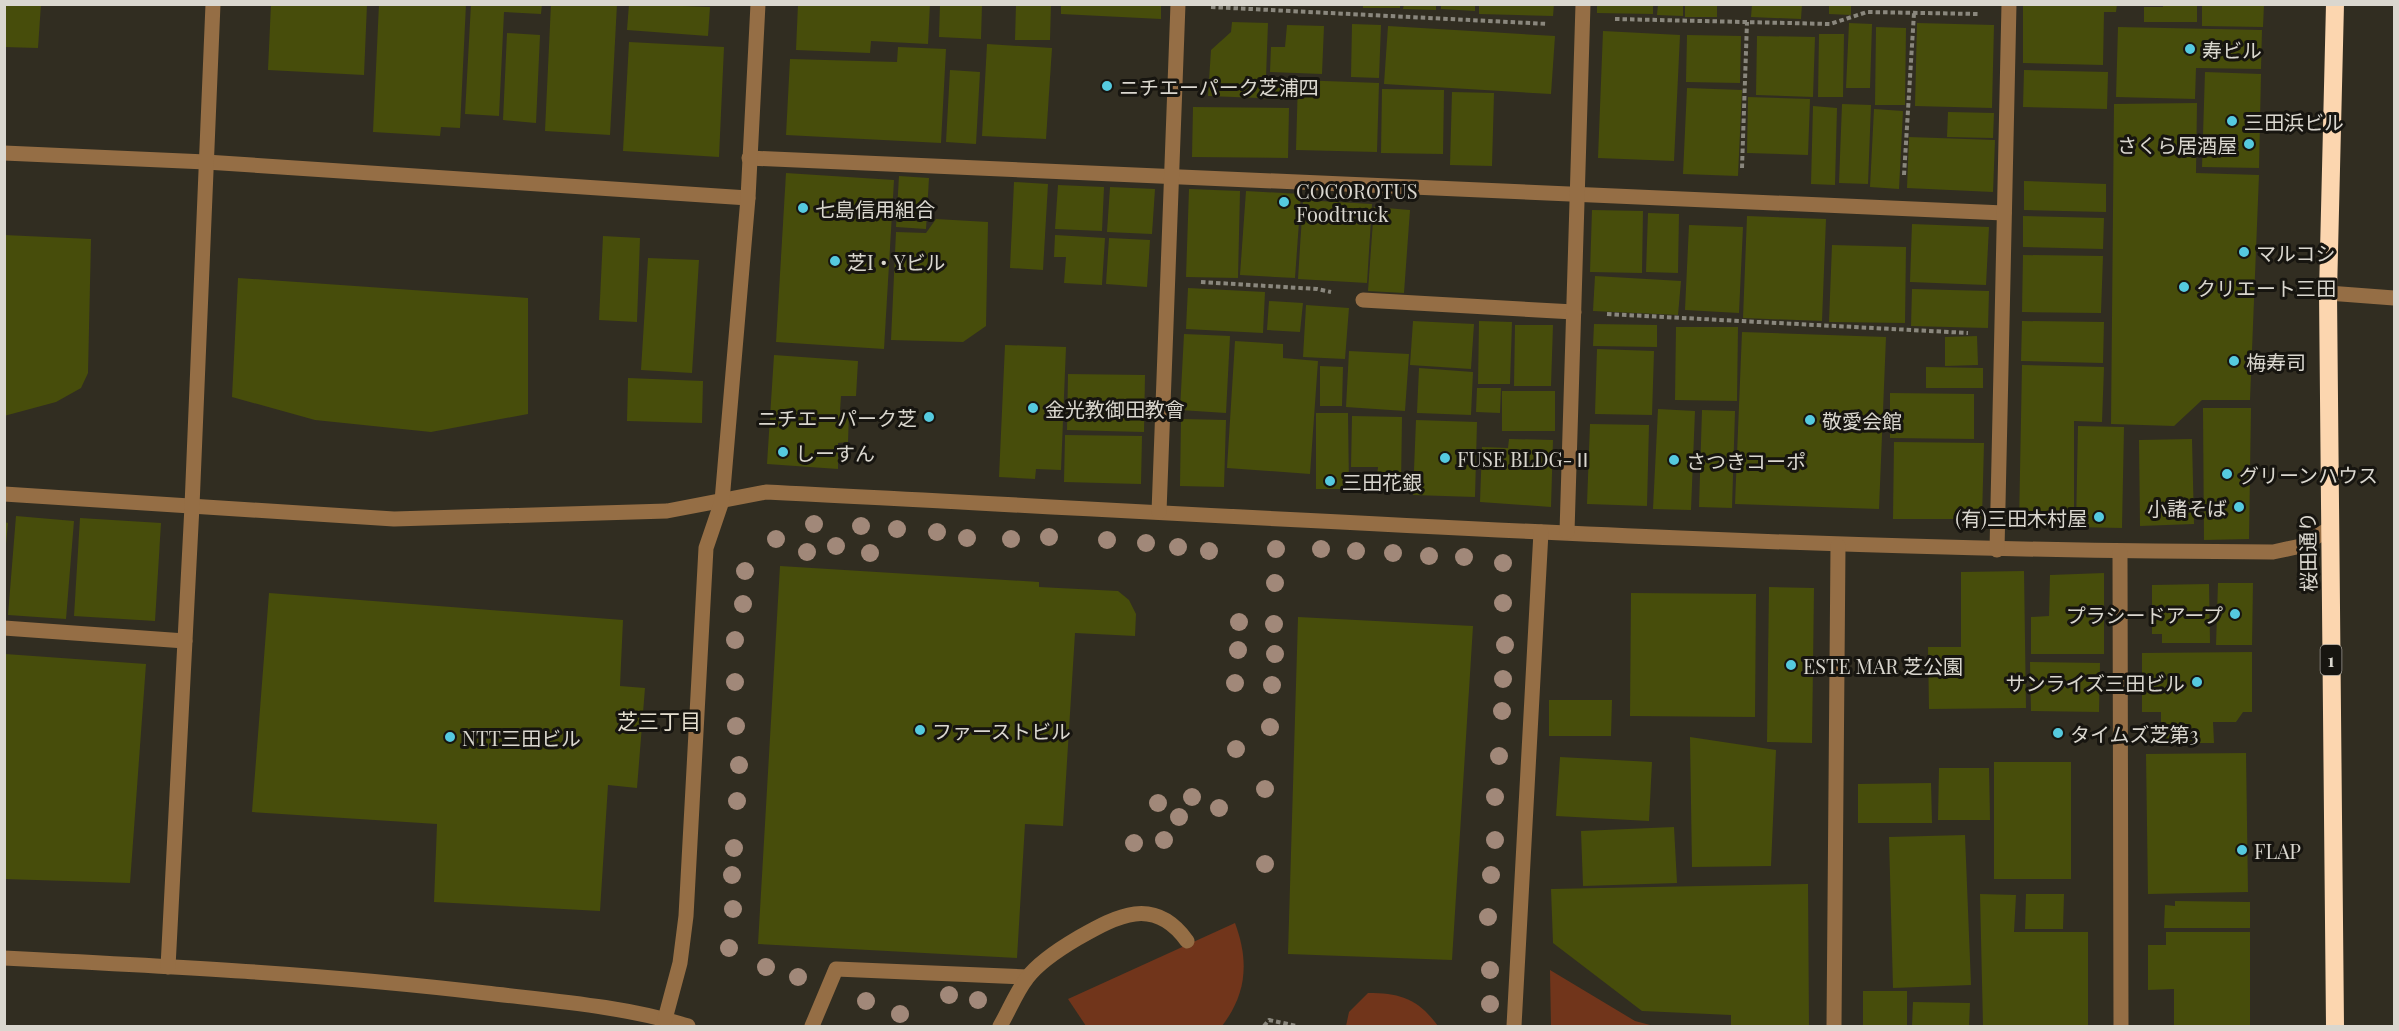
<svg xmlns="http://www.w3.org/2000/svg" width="2399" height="1031" font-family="'Playfair Display','Noto Sans JP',serif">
<rect width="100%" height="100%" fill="#312d21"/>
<g fill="#71351b">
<path d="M1235,923C1249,961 1247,993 1222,1026H1086L1068,999Z"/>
<path d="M1550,970L1635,1021L1654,1026H1551Z"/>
<path d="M1368,993C1401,993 1418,999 1438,1026H1346L1349,1012Z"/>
</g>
<g fill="#474d0b">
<path d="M4,4H41L38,48L4,47Z"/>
<path d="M271,4H367L364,75L268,70Z"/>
<path d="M379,4H466L460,128L441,127L440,136L373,132Z"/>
<path d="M471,4H542L541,14L504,12L499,116L465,114Z"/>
<path d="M551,4H617L610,135L545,131Z"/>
<path d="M629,4L710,7L708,36L627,30Z"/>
<path d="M798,4H930L928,44L871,41L870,53L796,50Z"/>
<path d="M940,4H982L981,39L939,37Z"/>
<path d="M1016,4H1051L1050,40H1015Z"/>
<path d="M1061,4H1161V19L1061,14Z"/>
<rect x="1363" y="4" width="37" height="4"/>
<path d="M1404,4H1436V10L1403,9Z"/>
<path d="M1441,4H1475V11L1441,9Z"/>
<path d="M1479,4H1554L1553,16L1479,14Z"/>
<path d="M1597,4H1653V14L1597,13Z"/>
<path d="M1658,4H1683V16L1657,15Z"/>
<rect x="1685" y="4" width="32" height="13"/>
<path d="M1752,4H1802L1801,19L1751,17Z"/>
<path d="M2023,4H2117L2116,12H2104L2103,65L2023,63Z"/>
<path d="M2163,4H2197V22H2144V7H2163Z"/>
<path d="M2202,4H2264L2263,27L2202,26Z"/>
<path d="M1829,5H1851V15L1829,14Z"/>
<path d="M1232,22L1268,23L1266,77L1284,78L1283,99L1208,96L1211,50L1231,32Z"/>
<path d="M1849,23L1872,24L1870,88H1846Z"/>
<path d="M1917,23L1994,25L1992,108L1915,106Z"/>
<path d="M1352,24L1381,25L1379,78L1351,77Z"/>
<path d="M1287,25L1324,26L1322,74L1270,72L1271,47H1285Z"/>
<path d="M1388,26L1555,36L1551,94L1384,84Z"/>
<path d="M1876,27L1906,28L1905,105H1875Z"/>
<path d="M2118,27L2262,30L2261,69L2196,68L2195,99L2116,97Z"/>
<path d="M1603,31L1680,35L1674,161L1598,158Z"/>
<path d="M507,33L540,35L536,123L503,120Z"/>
<path d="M1819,34H1844L1843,97H1818Z"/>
<path d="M1687,35L1741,36L1740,83L1686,82Z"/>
<path d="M1757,36L1815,37L1813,97L1756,95Z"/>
<path d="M629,42L724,47L719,157L623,151Z"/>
<path d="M987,44L1052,48L1046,139L982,136Z"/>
<path d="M898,47L946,49L941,143L786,135L790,59L897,62Z"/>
<path d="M950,70L980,72L976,144L946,142Z"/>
<path d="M2024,70L2108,72L2107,109L2023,107Z"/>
<path d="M2205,72L2261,74L2259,168L2202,167Z"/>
<path d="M1298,80L1379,83L1377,152L1296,150Z"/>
<path d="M1687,88L1742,90L1738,176L1683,174Z"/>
<path d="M1382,89L1444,90L1443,154L1381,153Z"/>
<path d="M1452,92L1494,93L1492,166L1450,165Z"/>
<path d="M1748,97L1810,99L1808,155L1747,153Z"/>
<path d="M2197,103L2196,173L2259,175L2250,400H2202L2174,426L2111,424L2114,104Z"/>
<path d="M1842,104L1871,105L1868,184L1839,183Z"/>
<path d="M1813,106L1837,108L1835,185L1811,184Z"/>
<path d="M1193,107L1289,108L1288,158L1192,157Z"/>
<path d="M1874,109L1903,111L1899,189L1870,187Z"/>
<path d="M1948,112L1994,113L1993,138L1947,137Z"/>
<path d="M1909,137L1995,140L1993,192L1907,188Z"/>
<path d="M786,173L894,180L884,349L776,342Z"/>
<path d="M899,176L929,178L926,229L896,227Z"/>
<path d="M2024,181L2106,184V212L2024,210Z"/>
<path d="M1014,182L1048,184L1043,270L1010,268Z"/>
<path d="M1058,185L1104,187L1102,231L1055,229Z"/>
<path d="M1110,187L1155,189L1152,234L1107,232Z"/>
<path d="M1189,189L1240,191L1238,278L1186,277Z"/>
<path d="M1246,191L1301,194L1295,278L1240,275Z"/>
<path d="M1303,200L1372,204L1367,283L1298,279Z"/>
<path d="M1374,207L1410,210L1404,293L1368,291Z"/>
<path d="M1592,210L1643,211L1642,273L1590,272Z"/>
<path d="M1648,213L1679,214L1678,273L1646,272Z"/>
<path d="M1747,216L1826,219L1822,321L1743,318Z"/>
<path d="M2023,216L2104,218L2103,249L2023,247Z"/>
<path d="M936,219L988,222L986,326L963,342L891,340L896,232L926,233Z"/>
<path d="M1912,224L1989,227L1986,285L1910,282Z"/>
<path d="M1689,225L1743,227L1739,313L1685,310Z"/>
<path d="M4,235L91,239L88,373L81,388L56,402L4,416Z"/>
<path d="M1055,235L1105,238L1102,285L1064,283L1066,257H1054Z"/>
<path d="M603,236L640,238L637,322L599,320Z"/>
<path d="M1109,238L1150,240L1147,287L1106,284Z"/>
<path d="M1832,245L1906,247L1905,323L1829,322Z"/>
<path d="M2023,255L2103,256L2101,313L2022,312Z"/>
<path d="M648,258L699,260L692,373L641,370Z"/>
<path d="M1595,276L1681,281L1678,315L1593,311Z"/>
<path d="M238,278L528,298V414L431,432L315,420L232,397Z"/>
<path d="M1188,288L1265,292L1263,333L1186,329Z"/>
<path d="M1912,289L1989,291L1988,328L1911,326Z"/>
<path d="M1269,301L1303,303L1300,332L1267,330Z"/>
<path d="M1306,305L1349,308L1345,359L1303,357Z"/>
<path d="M1413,321L1474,324L1471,369L1410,365Z"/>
<path d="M1479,321L1512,322L1510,384H1478Z"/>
<path d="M2022,321L2104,322L2103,363L2021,361Z"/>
<path d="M1594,324L1657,325V347L1593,346Z"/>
<path d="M1515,325H1553L1551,386H1514Z"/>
<path d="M1676,327H1738L1737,401L1675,400Z"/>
<path d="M1742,332L1886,337L1879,509L1735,504Z"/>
<path d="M1184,334L1230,336L1226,413L1180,410Z"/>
<path d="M1977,336L1978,365L1945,366V337Z"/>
<path d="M1235,341L1283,344V358L1318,361L1310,474L1227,468Z"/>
<path d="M1005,345L1066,347L1061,470L1036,469L1035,479L999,477Z"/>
<path d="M1597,349L1654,351L1652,415L1595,414Z"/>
<path d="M1349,351L1409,354L1405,411L1346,407Z"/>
<path d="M774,355L858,361L856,396H841L840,411L849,413L848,442L838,443V469L767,464Z"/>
<path d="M2022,365L2104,367L2102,422L2074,421V526L2019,525Z"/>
<path d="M1320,366L1343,367L1342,406H1320Z"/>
<path d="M1926,367L1983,368V388H1926Z"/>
<path d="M1419,368L1473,372L1471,415L1417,413Z"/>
<path d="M1068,374L1145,375L1144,432L1067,430Z"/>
<path d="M628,378L703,381L702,423L627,421Z"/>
<path d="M1477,388H1501L1500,413L1476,412Z"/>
<rect x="1502" y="391" width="53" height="40"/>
<path d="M1890,393L1974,394V439L1890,438Z"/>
<path d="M2203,408H2251L2249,539L2204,540Z"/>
<path d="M1658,409L1695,411L1691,510L1653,509Z"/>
<path d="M1702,410L1735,411L1732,508L1699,507Z"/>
<path d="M1316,413H1348L1349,489H1316Z"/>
<path d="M1352,416L1402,417L1401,485H1376L1378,467H1351Z"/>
<path d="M1181,419L1226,420L1224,487L1180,486Z"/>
<path d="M1416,420L1477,422L1475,497L1413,495Z"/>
<path d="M1590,424L1649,425L1647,506L1587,504Z"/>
<path d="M2078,426L2124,427L2122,528L2076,527Z"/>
<path d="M1065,435L1142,436L1141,484L1064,482Z"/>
<path d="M1509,439L1553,440L1551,507L1480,502L1482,447L1508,448Z"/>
<path d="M2192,439L2194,524L2140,526L2139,440Z"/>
<path d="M1894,442L1984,443L1982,519H1893Z"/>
<path d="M16,516L74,521L66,619L8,615Z"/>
<path d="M80,518L161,523L155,621L74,616Z"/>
<path d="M4,522L8,523L6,544H4Z"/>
<path d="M780,566L1039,582V587L1118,591L1129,600L1136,614L1135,636L1075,633L1063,826L1025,824L1017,958L758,944Z"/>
<path d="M2024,571L2026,708L1929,709L1928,647H1961V572Z"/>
<path d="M2104,573V654H2031V617L2049,616L2050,575Z"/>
<path d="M2218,583H2253L2252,645H2216Z"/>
<path d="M2209,584L2210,643H2162V634H2152V585Z"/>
<path d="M1769,587L1814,588L1812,743L1767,742Z"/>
<path d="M269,593L623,620L620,686L645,688L637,788L608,785L600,911L434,902L437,824L252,812Z"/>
<path d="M1631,593L1756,594L1755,717L1630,716Z"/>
<path d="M1298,617L1473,626L1452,960L1288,954Z"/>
<path d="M2252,652V712H2243L2236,722H2213L2214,743H2161V712H2142V653Z"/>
<path d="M5,654L146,664L130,883L4,879Z"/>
<path d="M2030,662L2100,663L2099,712L2031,711Z"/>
<path d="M1549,700H1612L1611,736H1549Z"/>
<path d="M1690,737L1776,750L1771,866L1692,867Z"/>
<path d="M2246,753L2248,892L2148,894L2146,754Z"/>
<path d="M1560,757L1652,762L1649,821L1556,816Z"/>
<rect x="1994" y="762" width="77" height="117"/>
<path d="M1939,768H1989L1990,820H1938Z"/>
<path d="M1931,783L1932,823H1858V784Z"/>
<path d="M1674,827L1677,883L1583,886L1581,831Z"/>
<path d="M1965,835L1971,985L1893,988L1889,837Z"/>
<path d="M1808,884L1809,1026H1731V1015L1642,1011L1553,943L1551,889Z"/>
<path d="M1980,894L2016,895L2014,932H2088V1026H1983Z"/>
<path d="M2026,894H2064L2063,929H2025Z"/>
<path d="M2175,901L2250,902V928H2164L2165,905L2175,906Z"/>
<path d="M2166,932H2250V1026H2174V989L2148,990V945H2166Z"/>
<rect x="1863" y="991" width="44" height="35"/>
<path d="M1913,1002L1970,1003L1969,1026H1912Z"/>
</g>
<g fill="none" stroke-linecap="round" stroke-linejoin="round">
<g stroke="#8a877d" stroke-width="4" stroke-dasharray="4.5 3" stroke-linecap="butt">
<path d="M1211,7L1548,24"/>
<path d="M1615,19L1830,24L1867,12L1978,14"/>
<path d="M1742,168L1747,22"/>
<path d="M1904,175L1914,13"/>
<path d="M1201,282L1317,289L1331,292"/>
<path d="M1607,314L1968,333"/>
<path d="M1264,1026L1269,1020L1297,1026"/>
</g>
<g stroke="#956e45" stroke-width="15">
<path d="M4,153L206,162L748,198"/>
<path d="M749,158L2004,213"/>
<path d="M2328,293L2394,298"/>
<path d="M1363,300L1574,312"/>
<path d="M4,494L394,519L667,511L766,492C1268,517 1770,551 2273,552L2301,546L2329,529"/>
<path d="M1159,512L1178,4"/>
<path d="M1567,532L1583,4"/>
<path d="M1997,550L2009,4"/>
<path d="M2120,552L2121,1026"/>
<path d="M4,628L185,641"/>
<path d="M4,958C165,966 326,974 486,993C554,1001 623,1006 688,1026"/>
<path d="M168,967L192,506L213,4"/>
<path d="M665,1019L680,963L686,916L706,548L722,501L748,198L758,4"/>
<path d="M812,1026L836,969L1027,977"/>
<path d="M1000,1026C1009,1011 1016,992 1027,978C1039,962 1061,948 1078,938C1117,916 1154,895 1187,941"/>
<path d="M1514,1026L1541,532"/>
<path d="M1834,1026L1838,546"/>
</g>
<path stroke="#fcd6af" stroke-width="18" d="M2335,1026L2328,293L2335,4"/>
</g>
<g fill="#a18879">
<circle cx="814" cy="524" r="9"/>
<circle cx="861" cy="526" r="9"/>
<circle cx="897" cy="529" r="9"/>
<circle cx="937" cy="532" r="9"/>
<circle cx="1049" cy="537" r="9"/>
<circle cx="967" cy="538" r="9"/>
<circle cx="776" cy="539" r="9"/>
<circle cx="1011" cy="539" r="9"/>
<circle cx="1107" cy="540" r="9"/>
<circle cx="1146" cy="543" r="9"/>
<circle cx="836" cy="546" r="9"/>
<circle cx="1178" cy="547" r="9"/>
<circle cx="1276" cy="549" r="9"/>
<circle cx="1321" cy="549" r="9"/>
<circle cx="1209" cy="551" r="9"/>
<circle cx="1356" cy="551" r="9"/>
<circle cx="807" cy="552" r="9"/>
<circle cx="870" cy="553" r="9"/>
<circle cx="1393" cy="553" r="9"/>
<circle cx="1429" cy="556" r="9"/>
<circle cx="1464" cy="557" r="9"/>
<circle cx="1503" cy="563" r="9"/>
<circle cx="745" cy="571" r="9"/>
<circle cx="1275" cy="583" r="9"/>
<circle cx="1503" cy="603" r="9"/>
<circle cx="743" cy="604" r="9"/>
<circle cx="1239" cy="622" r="9"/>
<circle cx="1274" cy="624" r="9"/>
<circle cx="735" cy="640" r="9"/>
<circle cx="1505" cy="645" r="9"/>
<circle cx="1238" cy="650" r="9"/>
<circle cx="1275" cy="654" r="9"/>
<circle cx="1503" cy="679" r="9"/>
<circle cx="735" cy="682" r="9"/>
<circle cx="1235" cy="683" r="9"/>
<circle cx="1272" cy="685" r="9"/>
<circle cx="1502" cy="711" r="9"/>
<circle cx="736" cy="726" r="9"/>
<circle cx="1270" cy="727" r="9"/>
<circle cx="1236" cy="749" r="9"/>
<circle cx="1499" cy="756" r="9"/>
<circle cx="739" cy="765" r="9"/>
<circle cx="1265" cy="789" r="9"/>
<circle cx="1192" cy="797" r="9"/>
<circle cx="1495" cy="797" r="9"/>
<circle cx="737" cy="801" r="9"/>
<circle cx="1158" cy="803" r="9"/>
<circle cx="1219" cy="808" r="9"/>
<circle cx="1179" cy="817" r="9"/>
<circle cx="1164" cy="840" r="9"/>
<circle cx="1495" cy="840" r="9"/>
<circle cx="1134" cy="843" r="9"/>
<circle cx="734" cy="848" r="9"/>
<circle cx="1265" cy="864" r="9"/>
<circle cx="732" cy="875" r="9"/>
<circle cx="1491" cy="875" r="9"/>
<circle cx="733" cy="909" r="9"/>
<circle cx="1488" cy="917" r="9"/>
<circle cx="729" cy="948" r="9"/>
<circle cx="766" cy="967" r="9"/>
<circle cx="1490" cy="970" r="9"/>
<circle cx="798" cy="977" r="9"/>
<circle cx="949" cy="995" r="9"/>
<circle cx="978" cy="1000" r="9"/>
<circle cx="866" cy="1001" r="9"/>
<circle cx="1490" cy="1004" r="9"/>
<circle cx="900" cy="1014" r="9"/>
</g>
<g fill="#55cadf" stroke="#171510" stroke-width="2">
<circle cx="2190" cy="49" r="6"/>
<circle cx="1107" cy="86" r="6"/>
<circle cx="2232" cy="121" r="6"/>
<circle cx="2249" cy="144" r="6"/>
<circle cx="1284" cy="202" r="6"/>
<circle cx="803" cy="208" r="6"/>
<circle cx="2244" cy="252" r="6"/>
<circle cx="835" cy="261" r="6"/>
<circle cx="2184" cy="287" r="6"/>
<circle cx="2234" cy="361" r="6"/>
<circle cx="1033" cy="408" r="6"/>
<circle cx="929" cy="417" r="6"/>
<circle cx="1810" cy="420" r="6"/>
<circle cx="783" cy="452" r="6"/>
<circle cx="1445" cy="458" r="6"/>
<circle cx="1674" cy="460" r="6"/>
<circle cx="2227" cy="474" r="6"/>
<circle cx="1330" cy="481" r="6"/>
<circle cx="2239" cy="507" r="6"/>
<circle cx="2099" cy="517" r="6"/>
<circle cx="2235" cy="614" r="6"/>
<circle cx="1791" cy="665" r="6"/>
<circle cx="2197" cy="682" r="6"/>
<circle cx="920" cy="730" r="6"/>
<circle cx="2058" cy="733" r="6"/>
<circle cx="450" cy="737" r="6"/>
<circle cx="2242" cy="850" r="6"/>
</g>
<g text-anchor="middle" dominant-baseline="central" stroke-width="6" stroke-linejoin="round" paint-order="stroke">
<rect fill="#171510" stroke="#a09d96" stroke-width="1.5" x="2320.5" y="645" width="21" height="30" rx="4.5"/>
<g font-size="18" font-weight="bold" fill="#dad7cf">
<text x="2331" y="660">1</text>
</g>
<g font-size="20" fill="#dad7cf" stroke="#171510" text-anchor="start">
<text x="2202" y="49">寿ビル</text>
<text x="1119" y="86">ニチエーパーク芝浦四</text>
<text x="2244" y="121">三田浜ビル</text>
<text x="2237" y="144" text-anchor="end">さくら居酒屋</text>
<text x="1296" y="190">COCOROTUS<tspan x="1296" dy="23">Foodtruck</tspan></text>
<text x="815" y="208">七島信用組合</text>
<text x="2256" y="252">マルコシ</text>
<text x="847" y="261">芝I・Yビル</text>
<text x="2196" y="287">クリエート三田</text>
<text x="2246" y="361">梅寿司</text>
<text x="1045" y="408">金光教御田教會</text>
<text x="917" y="417" text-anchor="end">ニチエーパーク芝</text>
<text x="1822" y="420">敬愛会館</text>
<text x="795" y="452">しーすん</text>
<text x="1457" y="458">FUSE BLDG-Ⅱ</text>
<text x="1686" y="460">さつきコーポ</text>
<text x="2239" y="474">グリーンハウス</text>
<text x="1342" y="481">三田花銀</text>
<text x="2227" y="507" text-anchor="end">小諸そば</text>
<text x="2087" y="517" text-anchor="end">(有)三田木村屋</text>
<text x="2223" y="614" text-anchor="end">プラシードアープ</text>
<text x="1803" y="665">ESTE MAR 芝公園</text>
<text x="2185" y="682" text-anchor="end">サンライズ三田ビル</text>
<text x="932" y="730">ファーストビル</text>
<text x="2070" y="733">タイムズ芝第3</text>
<text x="462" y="737">NTT三田ビル</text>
<text x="2254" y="850">FLAP</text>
</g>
<g font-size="20" fill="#dad7cf" stroke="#171510">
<text transform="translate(2307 552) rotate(-91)">桜田通り</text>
</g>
<g font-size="21" fill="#e5dfd0" stroke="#171510">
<text x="659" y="720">芝三丁目</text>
</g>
</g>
<rect width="2399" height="1031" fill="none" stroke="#dad7cf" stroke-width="12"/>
</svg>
